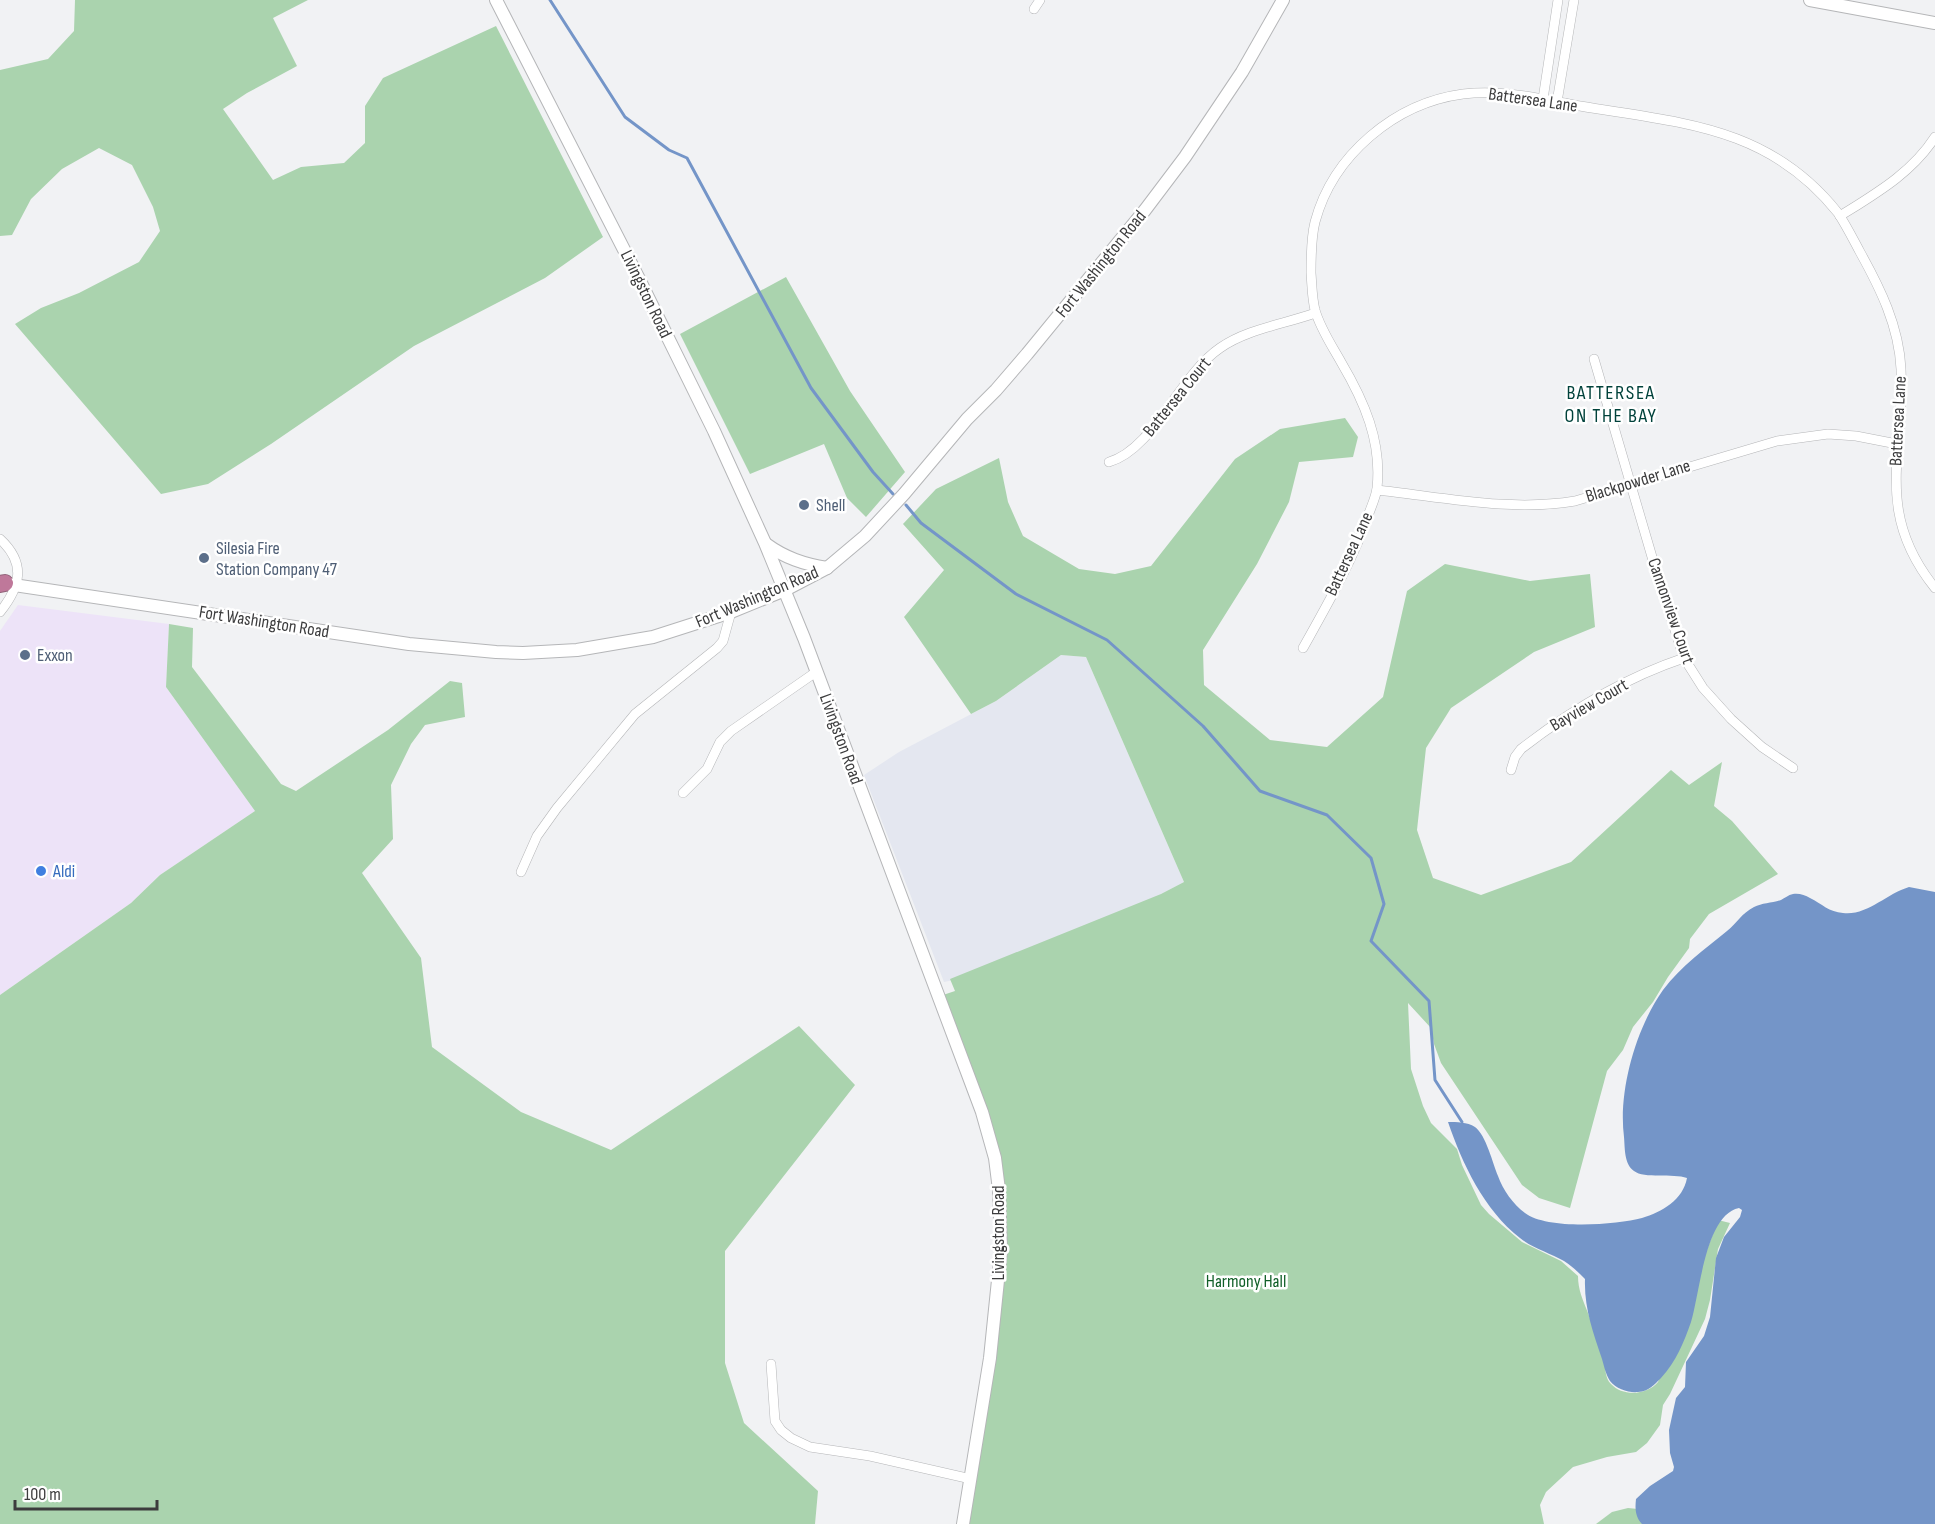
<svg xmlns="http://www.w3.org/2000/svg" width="1935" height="1524" font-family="'Sofia Sans Condensed',sans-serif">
<rect width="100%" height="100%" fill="#f1f2f4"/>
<path fill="#ede3f8" d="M18,605L169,624L166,687L255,811L160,875L131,903L0,995V631Z"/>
<path fill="#e4e7f0" d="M1061,655L1086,657L1184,882L1027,965L944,982L864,775L899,752L996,701Z"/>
<g fill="#aad3ae">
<path d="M75,0H308L273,18L297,66L247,93L223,109L273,180L301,167L344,163L365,143V106L383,78L496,26L603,237L545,278L414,346L271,444L208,484L161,494L15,324L41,308L79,293L139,262L160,231L153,207L132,165L99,148L62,169L31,199L12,235L0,236V70L48,59L74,31Z"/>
<path d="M786,277L850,391L905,472L866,517L847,498L824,444L750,474L680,334Z"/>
<path d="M1345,418L1358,437L1353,457L1299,462L1289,502L1257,564L1203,650L1204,685L1270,740L1327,747L1383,697L1407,591L1445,564L1530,581L1590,574L1595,627L1534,652L1451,708L1426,748L1417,830L1433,878L1481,895L1571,862L1671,770L1689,785L1722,762L1714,806L1732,821L1778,874L1709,914L1690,939L1689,948L1668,977L1653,1002L1633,1027L1623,1050L1607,1071L1570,1208L1539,1198L1522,1185L1441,1063L1434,1044L1431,1028L1408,1003L1411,1069L1423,1106L1431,1123L1457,1149L1462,1165L1481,1205L1489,1214L1522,1242L1561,1261L1578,1276C1578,1290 1583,1300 1588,1313C1594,1329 1599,1346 1604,1362C1606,1370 1605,1378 1611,1384C1623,1397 1647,1395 1658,1382L1718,1220L1730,1223L1718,1249L1710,1300L1705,1319L1670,1394L1663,1405L1660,1425L1647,1443L1636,1452L1607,1457L1573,1467L1546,1492L1540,1505L1544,1524H964L975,1465L1002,1201L943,995L955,991L950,979L1161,894L1184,882L1086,657L1061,655L996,701L971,714L904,617L944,570L903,524L936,489L999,458L1008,502L1023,536L1079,569L1115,574L1151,566L1235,459L1280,429Z"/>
<path d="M169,624L193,628L192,667L281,784L296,791L388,730L450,681L462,683L465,717L425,725L411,744L391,785L393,839L362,873L421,958L432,1047L521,1112L611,1150L799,1026L855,1085L725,1251V1363L744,1423L818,1491L815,1524H0V995L131,903L160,875L255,811L166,687Z"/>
<path d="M1628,1508L1638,1509L1654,1524H1596L1612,1512Z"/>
</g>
<path fill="#7495c8" d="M1909,887L1935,892V1524H1642C1635,1517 1635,1508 1636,1499L1650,1486L1673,1471L1674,1467L1670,1453L1669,1430L1676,1398L1685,1387L1686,1362L1704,1336L1710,1317L1716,1258L1724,1237L1740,1217L1742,1210L1739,1208C1705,1215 1700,1293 1691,1322C1684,1342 1676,1362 1661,1378C1654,1385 1649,1391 1638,1392C1629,1393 1616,1389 1610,1381C1606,1375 1604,1366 1602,1359C1593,1332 1584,1308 1585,1279C1579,1273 1572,1266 1564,1261C1550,1253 1532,1248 1520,1238C1484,1210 1462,1163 1448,1122C1457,1122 1467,1122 1475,1127C1486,1135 1493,1164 1498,1176C1503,1190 1513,1204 1525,1213C1547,1230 1616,1225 1642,1218C1662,1212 1683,1200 1687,1178C1673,1173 1644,1179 1634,1171C1624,1164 1625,1148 1624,1137C1618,1091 1636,1028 1663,990C1681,966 1705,949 1727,931C1737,923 1742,913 1754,907C1762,903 1772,903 1781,900C1785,898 1788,895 1793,894C1799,893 1805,895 1810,898C1822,904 1829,912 1843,913C1867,916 1886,894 1909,887Z"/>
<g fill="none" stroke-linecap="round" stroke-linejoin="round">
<g stroke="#7495c8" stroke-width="3">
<path d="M550,0L625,117L669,150L687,158L811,388L873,472L893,494"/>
<path d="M906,505L921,523L1016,594L1107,640L1203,726L1260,791L1327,815L1371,858L1384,904L1371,941L1429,1001L1435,1080L1462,1122"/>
</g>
<g stroke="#b5b6b8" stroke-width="10">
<g id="street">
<path d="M1034,9L1040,0"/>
<path d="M1543,99L1558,0"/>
<path d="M1557,102L1574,0"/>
<path d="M1840,216C1875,194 1912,173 1935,137"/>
<path d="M1594,359L1657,574L1684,658L1703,688L1731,719L1762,747L1793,768"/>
<path d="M1109,462C1154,449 1179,376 1220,348C1247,329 1285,324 1315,313"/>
<path d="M1377,490C1442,497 1510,512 1575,501L1777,441L1828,434L1856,436L1897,444"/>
<path d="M0,539C26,563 21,586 0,612"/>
<path d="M1303,648C1327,605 1352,562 1368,516C1371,507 1376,497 1377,488C1382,441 1364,401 1341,362C1332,346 1320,328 1315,310C1312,298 1312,285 1311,273C1311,257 1311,238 1315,222C1333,155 1395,103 1463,94C1502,89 1542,99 1580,106C1681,123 1769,126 1838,213C1846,225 1853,239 1860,252C1880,288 1899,326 1901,369C1905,454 1873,511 1935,588"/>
<path d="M1511,770L1515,757L1521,749C1570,711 1624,678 1684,658"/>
<path d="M683,793L707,769L720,742L731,731L816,672"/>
<path d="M521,872L537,836L557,808L635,714L717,648L723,641L731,612"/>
<path d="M771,1364L775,1421L781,1430L791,1438L810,1447L870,1456L971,1479"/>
</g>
</g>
<g stroke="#b5b6b8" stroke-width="14">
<g id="secondary">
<path d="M496,0L638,277L714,431L765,543L804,638L982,1112L995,1158L999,1190L1001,1251L990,1358L963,1524"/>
<path d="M1810,0L1935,23"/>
<path d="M766,544C785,558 804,564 827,568"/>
<path d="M0,583L409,644L496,652L523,653L577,650L653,637L731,612L785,590L827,568L865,536L904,494L967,419L996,390L1027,354L1145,210L1185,157L1242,72L1283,0"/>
</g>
</g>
<g stroke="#916379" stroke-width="18">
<path id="highway" d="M0,584L5,583"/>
</g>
<use href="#street" stroke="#fff" stroke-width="9"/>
<use href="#secondary" stroke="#fff" stroke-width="12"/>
<use href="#highway" stroke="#bf789a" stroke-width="16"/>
</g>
<g fill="#5c6f8a" stroke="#fff" stroke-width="2">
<circle cx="804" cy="505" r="6"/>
<circle cx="204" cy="558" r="6"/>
<circle cx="25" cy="655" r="6"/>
</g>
<circle fill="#3f7fe0" stroke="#fff" stroke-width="2" cx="41" cy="871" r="6"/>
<g text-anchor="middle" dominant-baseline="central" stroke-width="5" stroke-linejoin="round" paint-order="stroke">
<g font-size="18" fill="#3c3c3d" stroke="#fff">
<text transform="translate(1533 100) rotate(8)">Battersea Lane</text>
<text transform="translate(1101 264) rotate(-51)">Fort Washington Road</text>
<text transform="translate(646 294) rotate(64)">Livingston Road</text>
<text transform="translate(1177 397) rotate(-51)">Battersea Court</text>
<text transform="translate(1898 421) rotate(-87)">Battersea Lane</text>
<text transform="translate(1638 481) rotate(-17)">Blackpowder Lane</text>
<text transform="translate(1349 554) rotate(-65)">Battersea Lane</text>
<text transform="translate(757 597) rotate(-23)">Fort Washington Road</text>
<text transform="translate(1671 611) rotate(71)">Cannonview Court</text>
<text transform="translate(264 622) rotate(9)">Fort Washington Road</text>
<text transform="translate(1589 705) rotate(-30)">Bayview Court</text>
<text transform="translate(841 739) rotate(70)">Livingston Road</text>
<text transform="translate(998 1233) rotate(-90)">Livingston Road</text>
</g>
<g font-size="18" fill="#4e5e75" stroke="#fff" text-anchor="start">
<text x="816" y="505">Shell</text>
<text x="216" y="548">Silesia Fire<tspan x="216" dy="21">Station Company 47</tspan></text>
<text x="37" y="655">Exxon</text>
</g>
<g font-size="18" fill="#366cbe" stroke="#fff" text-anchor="start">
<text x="53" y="871">Aldi</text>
</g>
<g font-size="18" fill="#105f28" stroke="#fff">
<text x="1246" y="1281">Harmony Hall</text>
</g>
<g font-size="20" letter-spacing="1.5" fill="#01423b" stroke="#fff">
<text x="1611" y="393">BATTERSEA<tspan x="1611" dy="23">ON THE BAY</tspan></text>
</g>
</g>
<path d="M15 1500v9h142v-9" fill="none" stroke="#3c3c3d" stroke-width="3"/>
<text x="24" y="1500" font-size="18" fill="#3c3c3d" stroke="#ffffff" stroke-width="4.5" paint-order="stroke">100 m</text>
</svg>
